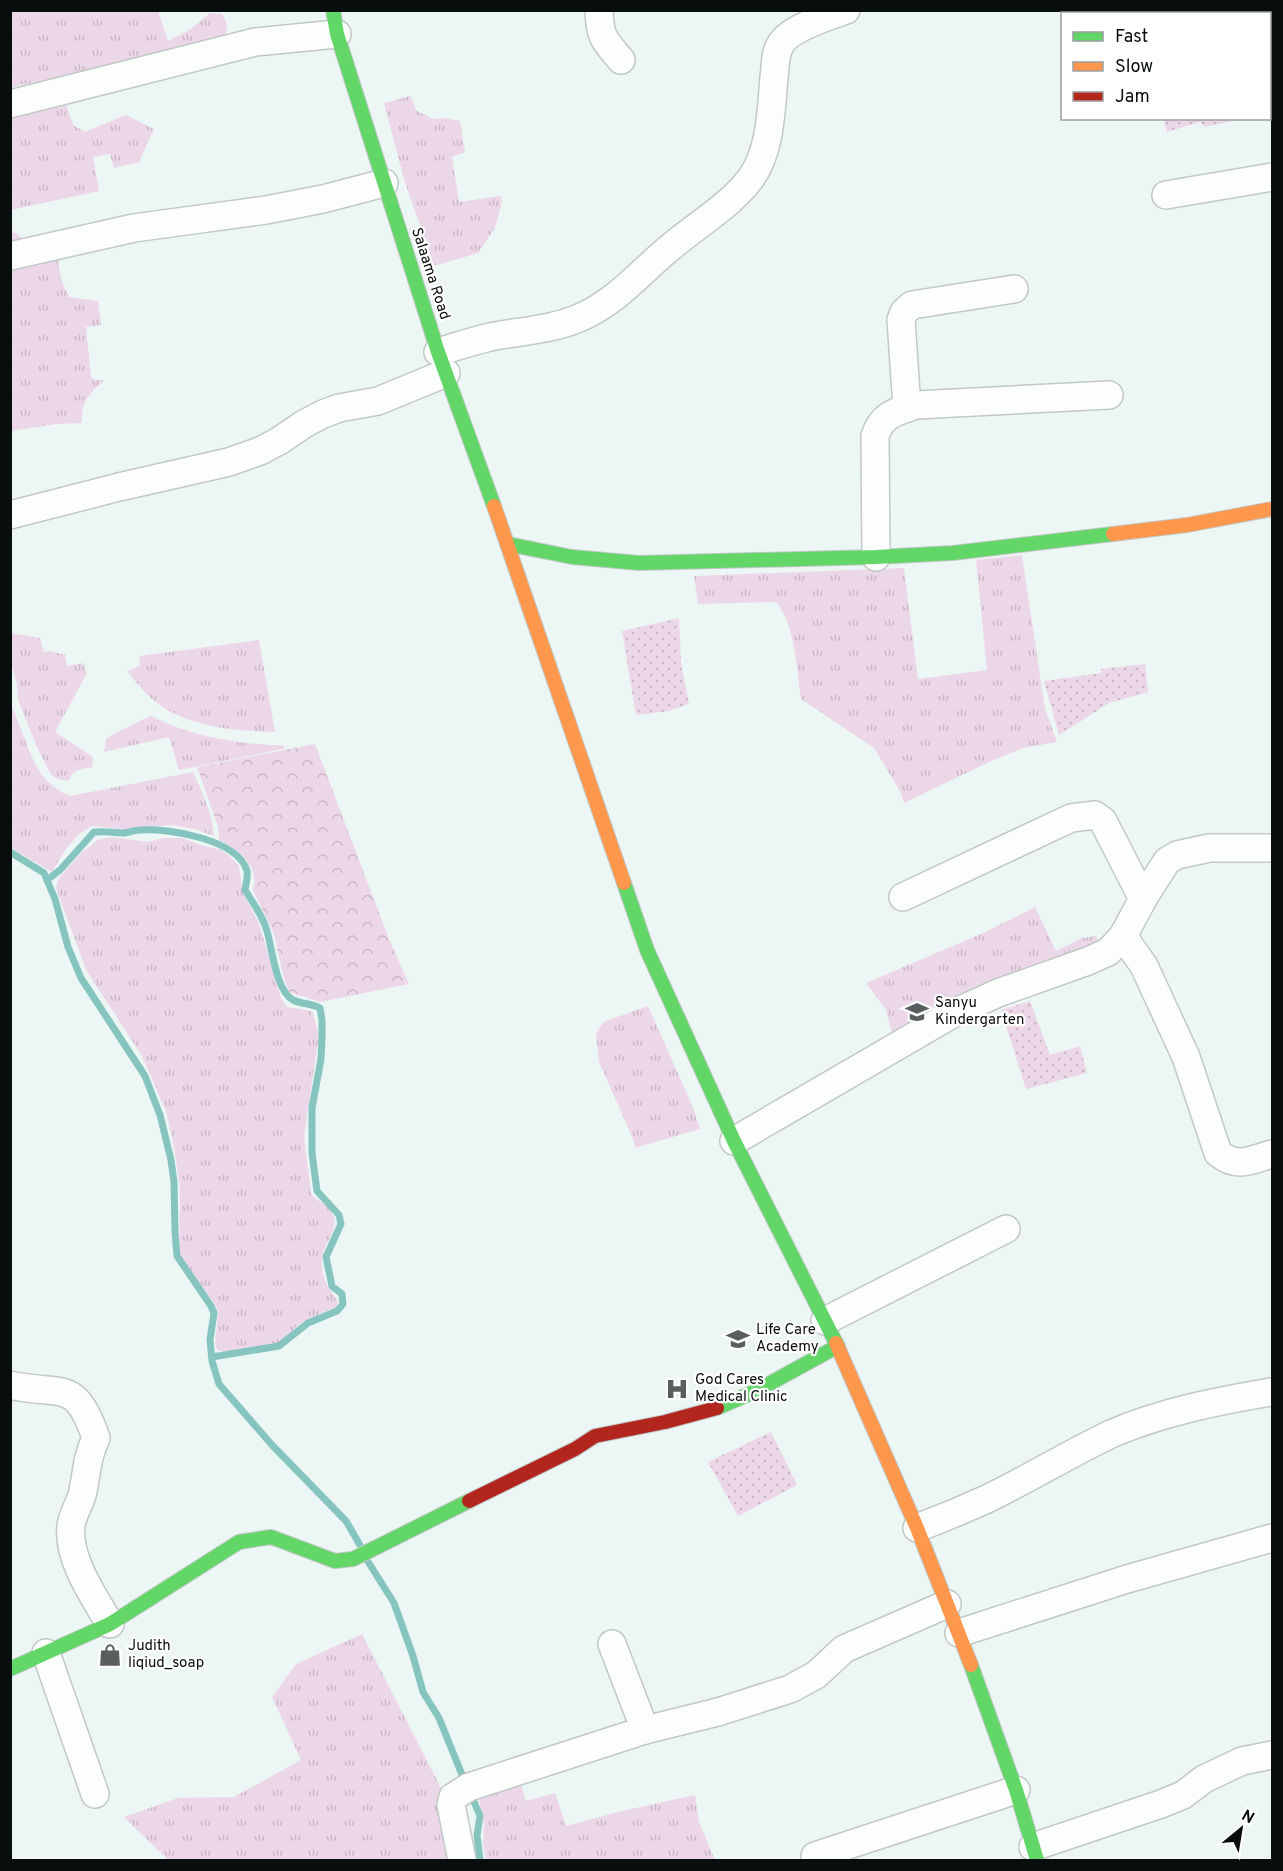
<svg xmlns="http://www.w3.org/2000/svg" width="1283" height="1871" font-family="Overpass,sans-serif">
<defs>
<pattern id="grass-tufts" width="24" height="20" patternUnits="userSpaceOnUse" patternTransform="scale(1.5)"><rect width="24" height="20" fill="#ecd7e8"/><path d="M3 7l-1-3M5 7V3M7 7l1-3M15 17l-1-3M17 17v-4M19 17l1-3" fill="none" stroke="#c9b7c6"/></pattern>
<pattern id="forest-crowns" width="20" height="18" patternUnits="userSpaceOnUse" patternTransform="scale(1.5)"><rect width="20" height="18" fill="#ecd7e8"/><path d="M2 6a3 3 0 1 1 6 0M12 15a3 3 0 1 1 6 0" fill="none" stroke="#c9b7c6"/></pattern>
<pattern id="garden-dots" width="8" height="8" patternUnits="userSpaceOnUse" patternTransform="scale(1.5)"><rect width="8" height="8" fill="#ecd7e8"/><path d="M2 2h.1M6 6h.1" fill="none" stroke="#c9b7c6" stroke-width="1.8" stroke-linecap="round"/></pattern>
</defs>
<rect width="100%" height="100%" fill="#ecf6f4"/>
<g fill="url(#grass-tufts)">
<path d="M11,11H158L168,41L191,29L210,13L222,14L227,24L226,37L107,67L11,87Z"/>
<path d="M410,96L417,111L433,119L445,118L460,121L465,152L452,157L459,202L500,196L502,201L495,228L478,253L434,266L404,179L384,103Z"/>
<path d="M65,102L73,125L85,132L126,115L154,129L139,162L114,168L110,154L93,157L99,191L11,210L10,116Z"/>
<path d="M11,231L16,233L26,242L57,257L62,282L69,297L98,301L101,325L86,327L91,377L94,380H104C89,394 81,401 82,423L57,424L11,431Z"/>
<path d="M1022,555L1045,709L1057,742L1023,748L991,761L904,803L901,793L874,748L801,699C797,670 795,624 776,602L698,604L694,576L904,568L918,679L987,670L976,560Z"/>
<path d="M10,633L40,638L44,652L50,651L65,655L67,666L83,663L87,673L55,732L93,757L92,767C82,769 72,769 69,781L58,779L51,775L36,745L18,700L17,684L11,663Z"/>
<path d="M259,640L275,732C234,731 185,727 152,699C143,691 135,681 127,671L140,666L139,656Z"/>
<path d="M10,703C21,724 31,764 46,780C53,787 61,792 70,796L193,772C202,792 213,814 214,836L195,829L172,825L123,829L92,826L79,834L66,849L52,872L11,848Z"/>
<path d="M151,716C193,737 238,744 285,746L283,749L179,770L169,737L104,752L106,739L115,733Z"/>
<path d="M113,837L148,842L163,838H183L197,844L221,850L229,855L239,866L243,893L259,923L281,998L287,1007L312,1011L319,1035L304,1136L311,1193C318,1204 327,1201 333,1215C338,1230 328,1238 324,1250C321,1257 322,1267 323,1274C326,1285 333,1293 338,1302L336,1307C324,1313 309,1317 297,1326C292,1330 289,1336 284,1340C275,1347 230,1353 218,1351L215,1345L218,1311L214,1303L192,1273L179,1252L180,1189L175,1153L167,1114L142,1056L86,970L56,888L59,878L81,853L98,840Z"/>
<path d="M1035,907L1056,951L1082,938L1095,936L1107,948L892,1034L886,1010L866,983L981,934Z"/>
<path d="M648,1006L692,1105L700,1129L635,1148L634,1141L599,1062L596,1034L603,1022Z"/>
<path d="M362,1634L443,1792L450,1860H168L124,1817L178,1798L234,1797L301,1760L272,1697L296,1664Z"/>
<path d="M521,1784L526,1801L555,1793L566,1826L622,1811L695,1795L699,1822L715,1860H486L483,1846L484,1824L479,1799Z"/>
</g>
<path fill="url(#forest-crowns)" d="M315,744L389,939L409,984L320,1002L289,992L283,975L274,934L253,890C260,866 238,849 219,840L218,827L197,767Z"/>
<g fill="url(#garden-dots)">
<path d="M1235,118L1236,120L1205,127L1200,122L1167,132L1163,119Z"/>
<path d="M679,618L681,663L689,704L669,711L636,715L622,631Z"/>
<path d="M1145,664L1148,692L1109,703L1059,735L1044,681L1101,673V669Z"/>
<path d="M1030,1001L1050,1055L1080,1046L1087,1073L1026,1089L1001,1010Z"/>
<path d="M771,1432L797,1485L738,1516L708,1462Z"/>
</g>
<g fill="none" stroke-linecap="round" stroke-linejoin="round">
<g stroke="#86c4bf" stroke-width="7">
<path d="M10,852L44,873L55,899L68,947L81,978L145,1076L160,1115L171,1160L174,1182L175,1232L177,1256L211,1306L214,1313L210,1340L212,1361L219,1384L272,1445L346,1521L360,1545"/>
<path d="M47,880L60,870L94,832C103,831 112,832 122,833C128,833 134,830 140,830C168,828 238,839 247,871C248,877 246,884 245,890C253,903 263,916 267,931C272,948 276,991 293,1000C301,1004 311,1003 320,1008L322,1020V1038L321,1059L312,1108V1153L317,1191L339,1215L341,1224L326,1257L332,1286L342,1294L343,1304L337,1311L308,1323L279,1346L212,1357"/>
<path d="M367,1560L394,1603L413,1656L423,1692L439,1718L465,1782"/>
<path d="M470,1792L480,1816L477,1835L480,1860"/>
</g>
<g stroke="#c1c8c7" stroke-width="30">
<g id="street">
<path d="M599,10C600,38 604,40 621,60"/>
<path d="M10,104L255,42L337,34"/>
<path d="M1166,195L1272,177"/>
<path d="M10,256L134,228L266,210L323,199L384,183"/>
<path d="M438,352C455,347 473,341 490,337C520,331 551,330 579,318C616,303 642,270 672,246C698,224 730,206 751,178C771,150 771,110 774,77C776,65 774,53 782,42C793,27 829,16 846,10"/>
<path d="M907,408L901,320L904,312L912,305L1014,289"/>
<path d="M10,515L119,487L229,462L260,451L279,441L304,424L323,414L339,408L378,401L446,373"/>
<path d="M876,557L875,436C882,414 896,412 916,405L1109,395"/>
<path d="M903,897L1071,818L1095,815L1103,821L1143,899"/>
<path d="M1123,936L1144,966L1186,1057L1218,1153C1237,1169 1251,1160 1272,1154"/>
<path d="M734,1141L954,1013L998,993L1088,961L1108,952L1123,936L1144,897L1167,861L1177,855L1209,848H1272"/>
<path d="M825,1321L1006,1229"/>
<path d="M10,1385C61,1397 75,1376 96,1438C87,1457 87,1471 83,1491C81,1503 72,1514 71,1526C67,1558 94,1597 110,1624"/>
<path d="M917,1528C941,1519 965,1509 989,1498C1030,1478 1069,1454 1111,1434C1161,1412 1218,1401 1271,1392"/>
<path d="M959,1633L1127,1579L1272,1538"/>
<path d="M612,1644L645,1730"/>
<path d="M46,1653L95,1794"/>
<path d="M1033,1847L1161,1804L1183,1795L1204,1779L1242,1761L1272,1755"/>
<path d="M815,1856L1016,1790"/>
<path d="M462,1860L451,1805L453,1797L469,1787L645,1730L718,1712L790,1689L816,1675L844,1649L947,1604"/>
</g>
</g>
<g stroke="#c1c8c7" stroke-width="16">
<g id="fast">
<path d="M333,10L337,34L438,352L494,506"/>
<path d="M508,544L572,557L639,563L876,557L953,553L1113,534"/>
<path d="M624,883L647,950L734,1141L836,1343"/>
<path d="M717,1408L756,1391L838,1346"/>
<path d="M971,1665L1016,1790L1037,1860"/>
<path d="M10,1669L110,1624L239,1542L271,1537L335,1561L353,1559L469,1501"/>
</g>
</g>
<g stroke="#c1c8c7" stroke-width="16">
<g id="slow">
<path d="M494,506L624,883"/>
<path d="M1113,534L1187,525L1272,509"/>
<path d="M836,1343L917,1528L971,1665"/>
</g>
</g>
<g stroke="#c1c8c7" stroke-width="16">
<path id="jam" d="M469,1501L575,1449L595,1436L665,1422L717,1408"/>
</g>
<use href="#street" stroke="#fcfefd" stroke-width="27"/>
<use href="#fast" stroke="#63d668" stroke-width="14"/>
<use href="#slow" stroke="#ff974d" stroke-width="14"/>
<use href="#jam" stroke="#b3261e" stroke-width="14"/>
</g>
<defs>
<g id="school-bare" transform="scale(1.8)"><path d="M0-5L7-2L0 1L-7-2ZM-4 1L0 2.5L4 1V4Q0 6-4 4Z" fill="#585f5e" stroke="#fff" stroke-width="2.5" paint-order="stroke"/></g>
<g id="hospital-bare" transform="scale(1.8)"><path d="M-5-5h3v3.5h4V-5h3V5h-3V1.5h-4V5h-3Z" fill="#585f5e" stroke="#fff" stroke-width="2.5" paint-order="stroke"/></g>
<g id="shop-bare" transform="scale(1.8)"><path d="M-5-2.5h2.3a2.7 3.5 0 0 1 5.4 0H5L5.5 6h-11ZM-1.5-2.5h3a1.5 2.3 0 0 0-3 0Z" fill="#585f5e" stroke="#fff" stroke-width="2.5" paint-order="stroke"/></g>
</defs>
<g fill-rule="evenodd">
<use href="#school-bare" x="917" y="1012"/>
<use href="#school-bare" x="738" y="1339"/>
<use href="#hospital-bare" x="677" y="1389"/>
<use href="#shop-bare" x="110" y="1655"/>
</g>
<g text-anchor="middle" dominant-baseline="central" stroke-width="4.5" stroke-linejoin="round" paint-order="stroke">
<g font-size="15" fill="#080e0d" stroke="#fff">
<text transform="translate(430 274) rotate(72)">Salaama Road</text>
</g>
<g font-size="15" fill="#080e0d" stroke="#fff" text-anchor="start">
<text x="935" y="1003">Sanyu<tspan x="935" dy="17">Kindergarten</tspan></text>
<text x="756" y="1330">Life Care<tspan x="756" dy="17">Academy</tspan></text>
<text x="695" y="1380">God Cares<tspan x="695" dy="17">Medical Clinic</tspan></text>
<text x="128" y="1646">Judith<tspan x="128" dy="17">liqiud_soap</tspan></text>
</g>
</g>
<rect width="1283" height="1871" fill="none" stroke="#080e0d" stroke-width="24"/>
<rect x="1061" y="12" width="210" height="108" fill="#ffffff" stroke="#9c9f9e" stroke-width="1.5"/>
<rect x="1073" y="32" width="30" height="9" fill="#63d668" stroke="#9c9f9e" stroke-width="1.5"/>
<text x="1115" y="42" font-size="18" fill="#080e0d">Fast</text>
<rect x="1073" y="62" width="30" height="9" fill="#ff974d" stroke="#9c9f9e" stroke-width="1.5"/>
<text x="1115" y="72" font-size="18" fill="#080e0d">Slow</text>
<rect x="1073" y="92" width="30" height="9" fill="#b3261e" stroke="#9c9f9e" stroke-width="1.5"/>
<text x="1115" y="102" font-size="18" fill="#080e0d">Jam</text>
<g transform="translate(1241 1829) rotate(30)" stroke="#ffffff" stroke-width="4.5" paint-order="stroke">
<path d="M0-4.5L10 22L0 15L-10 22Z" fill="#080e0d"/>
<text y="-9" font-size="16" font-weight="bold" text-anchor="middle" fill="#080e0d">N</text>
</g>
</svg>
